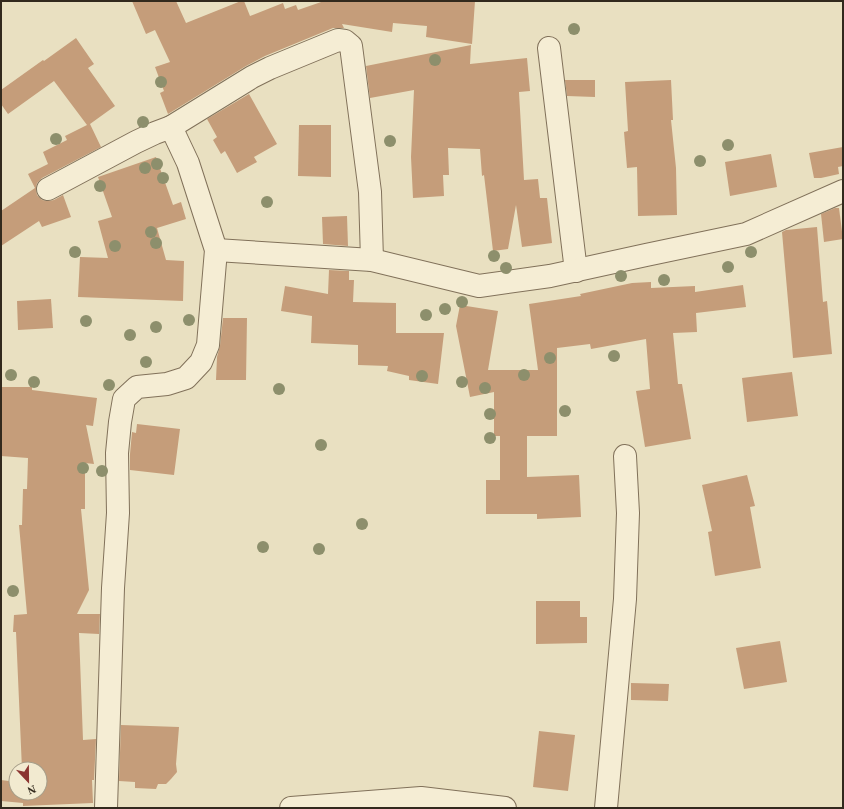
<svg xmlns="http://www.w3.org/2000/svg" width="844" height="809" font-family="'Times New Roman',serif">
<rect width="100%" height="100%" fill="#e9e0c1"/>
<g fill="#c59d7a">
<path d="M132,1H176L186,23L241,1H244L250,16L283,3L285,9L296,5L298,10L324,1H475L472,44L426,37L427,26L393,23L392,32L342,24L344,28H333L265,56L246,66L168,114L160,93L164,91L155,67L170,62L155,30L146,34Z"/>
<path d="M76,38L94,64L88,68L115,106L90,124L101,147L42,178L37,183L36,188L37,195L42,200L48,201L54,200L63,195L71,217L42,227L39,221L1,246V211L35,188L28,174L48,164L43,152L67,140L65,136L87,125L54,81L8,114L1,104V90L43,60L44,61Z"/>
<path d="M471,45L470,64L527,58L530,91L519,92L524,180L538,179L540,198H547L552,243L522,247L516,205L508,249L493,251L484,175L482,176L480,149L448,148L449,175H443L444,196L413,198L411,157L414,90L370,98L366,66Z"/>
<path d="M565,80H595V97L567,96Z"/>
<path d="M671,80L673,120H671L676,168L677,215L638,216L637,167L627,168L624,132L628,131L625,82Z"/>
<path d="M249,94L277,144L254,157L257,162L237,173L225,151L221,154L213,140L217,137L207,119Z"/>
<path d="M299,125H331V177L298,176Z"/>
<path d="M843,147V166L838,167L839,174L821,178H814L809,153Z"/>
<path d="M771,154L777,187L730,196L725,162Z"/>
<path d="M156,157L173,205L181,202L186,219L157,228L166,260L184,261L183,301L78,297L80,257L108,258L98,221L112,217L98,177Z"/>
<path d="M835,208H839L843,239L824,242L821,214Z"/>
<path d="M347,216L348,246L323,244L322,217Z"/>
<path d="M817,227L823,302L827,301L832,354L793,358L782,232L786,230Z"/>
<path d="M329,270L349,271V280H354L353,302L396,303V333H444L438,384L409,380V376L387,371L388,366L358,365V345L311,343L312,316L281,311L285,286L328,294Z"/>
<path d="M651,282V288L695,286V292L743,285L746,307L696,313L697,332L673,333L678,384H682L691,439L645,447L636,391L650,389L646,339L591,349L590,344L557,348V436H527V477L579,475L581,517L537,519V514H486V480H500V436H494V392L470,397L456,326L460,305L498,311L488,370H538L529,304L581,296L580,294L632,283Z"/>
<path d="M51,299L53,328L18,330L17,301Z"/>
<path d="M223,318H247L246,380H216L217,357L220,346Z"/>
<path d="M792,372L798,416L747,422L742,378Z"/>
<path d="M1,387H32V390L97,398L93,426L86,425L94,464L85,463V509H81L89,590L77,614H100L99,634L79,633L83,740L96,739L94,780H92L93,803L23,806V803L1,801V780L16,782V793H40V769H22L16,632H13L14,615L27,614L19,525H22L23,489H27L28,458L1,456Z"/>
<path d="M137,424L180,429L174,475L130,470V454L132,432L136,433Z"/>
<path d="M747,475L755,506L750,507L761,568L715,576L708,532L712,531L702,485Z"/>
<path d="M536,601H580V617H587V643L536,644Z"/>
<path d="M780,641L787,682L744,689L736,648Z"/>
<path d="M631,683L669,684L668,701L631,700Z"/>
<path d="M121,725L179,727L176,764L177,772L171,779L166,784H158L156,789L135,788V782L119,781Z"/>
<path d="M539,731L575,735L568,791L533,787Z"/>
</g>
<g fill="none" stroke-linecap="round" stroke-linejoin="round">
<g stroke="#81715a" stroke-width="24">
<g id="street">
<path d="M549,48L576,271"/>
<path d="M171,127L252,77L270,68L338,40L345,41L351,46L370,192L372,260"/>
<path d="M48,189L136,142L155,133L171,127L188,163L216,250L208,345L201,362L186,378L167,384L137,387L124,399L120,422L117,453L118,513L113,588L106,808"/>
<path d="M216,250L372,260L479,286L550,276L646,255L746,234L843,191"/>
<path d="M291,808L421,798L505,808"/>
<path d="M606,808L625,599L628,513L625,456"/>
</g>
</g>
<use href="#street" stroke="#f5edd4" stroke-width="22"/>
</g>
<g fill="#8d8f6c">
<circle cx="574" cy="29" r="6"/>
<circle cx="435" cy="60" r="6"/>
<circle cx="161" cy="82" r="6"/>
<circle cx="143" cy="122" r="6"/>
<circle cx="56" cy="139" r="6"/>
<circle cx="390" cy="141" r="6"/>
<circle cx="728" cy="145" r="6"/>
<circle cx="700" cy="161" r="6"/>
<circle cx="157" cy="164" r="6"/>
<circle cx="145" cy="168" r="6"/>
<circle cx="163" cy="178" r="6"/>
<circle cx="100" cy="186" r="6"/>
<circle cx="267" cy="202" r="6"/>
<circle cx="151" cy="232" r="6"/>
<circle cx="156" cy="243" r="6"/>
<circle cx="115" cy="246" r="6"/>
<circle cx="75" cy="252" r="6"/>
<circle cx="751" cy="252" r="6"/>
<circle cx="494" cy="256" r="6"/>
<circle cx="728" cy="267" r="6"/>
<circle cx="506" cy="268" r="6"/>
<circle cx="621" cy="276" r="6"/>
<circle cx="664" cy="280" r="6"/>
<circle cx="462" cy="302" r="6"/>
<circle cx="445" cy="309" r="6"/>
<circle cx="426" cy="315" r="6"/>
<circle cx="189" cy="320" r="6"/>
<circle cx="86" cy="321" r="6"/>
<circle cx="156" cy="327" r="6"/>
<circle cx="130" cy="335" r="6"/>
<circle cx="614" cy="356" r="6"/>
<circle cx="550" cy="358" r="6"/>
<circle cx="146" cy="362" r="6"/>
<circle cx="11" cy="375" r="6"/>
<circle cx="524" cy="375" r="6"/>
<circle cx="422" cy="376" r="6"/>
<circle cx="34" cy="382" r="6"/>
<circle cx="462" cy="382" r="6"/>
<circle cx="109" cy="385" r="6"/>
<circle cx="485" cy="388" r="6"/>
<circle cx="279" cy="389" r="6"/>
<circle cx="565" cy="411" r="6"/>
<circle cx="490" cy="414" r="6"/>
<circle cx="490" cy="438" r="6"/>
<circle cx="321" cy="445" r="6"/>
<circle cx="83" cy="468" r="6"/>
<circle cx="102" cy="471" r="6"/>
<circle cx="362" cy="524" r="6"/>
<circle cx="263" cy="547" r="6"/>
<circle cx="319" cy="549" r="6"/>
<circle cx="13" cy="591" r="6"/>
</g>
<rect width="844" height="809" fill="none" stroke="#32291d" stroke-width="4"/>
<g transform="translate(28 781) rotate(158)"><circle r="19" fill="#f2ead0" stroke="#a59d88"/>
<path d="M0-3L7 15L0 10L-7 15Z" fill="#8b3430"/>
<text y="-6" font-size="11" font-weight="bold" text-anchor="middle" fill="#32291d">N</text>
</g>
</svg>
